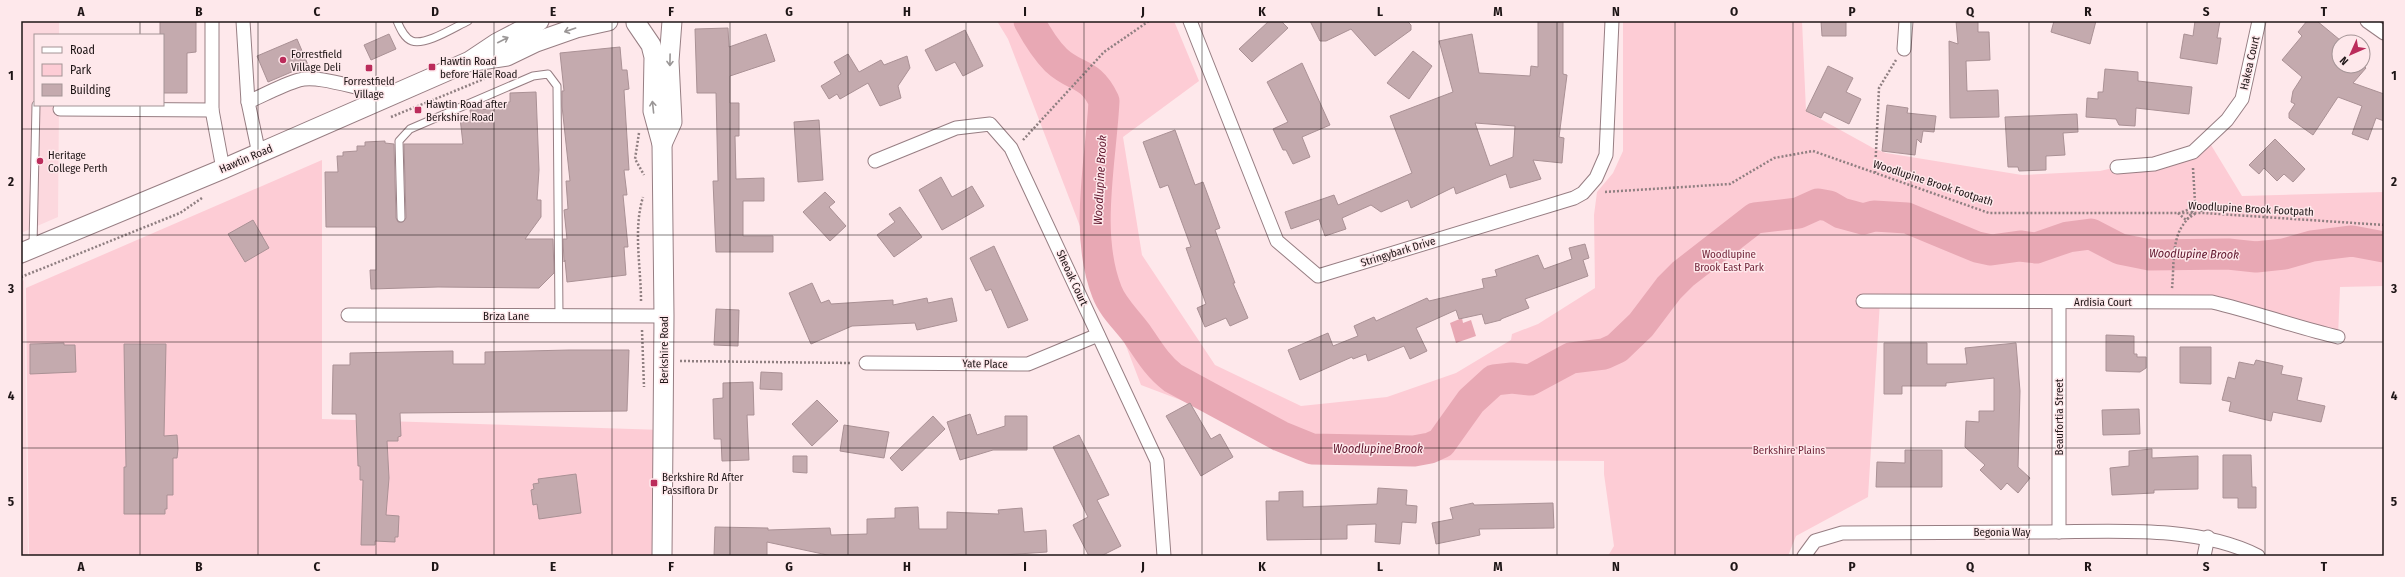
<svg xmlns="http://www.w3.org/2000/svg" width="2405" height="577" font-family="'Fira Sans Condensed',sans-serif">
<rect width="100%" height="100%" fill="#fee8eb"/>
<g fill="#fcd8de">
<path d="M21,21H59V35H35V105H59L58,217L21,233Z"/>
<path d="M24,280L28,556H21V282Z"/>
</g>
<g fill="#fdccd5">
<path d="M997,21H1174L1199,81L1123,137L1142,255L1215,365L1301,406L1387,397L1456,373L1511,340L1512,334L1538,324L1595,288L1594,215L1597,192L1613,173L1623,151V21H1802L1806,111L1873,148L1886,153L2022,175L2100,171L2117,167L2154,164L2208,140L2242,196L2384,192V286L2340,287L2338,337L2212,302L1880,301L1868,497L1796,536L1788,556H1608L1614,546L1604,474V461L1404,460L1281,451L1228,418L1141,385L1008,39Z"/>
<path d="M322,160V419L663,430L664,556H29L26,288Z"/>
</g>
<path fill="#e8a8b4" d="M1462,318L1463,323L1471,320L1476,336L1456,343L1450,323Z"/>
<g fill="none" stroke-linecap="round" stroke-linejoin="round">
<path stroke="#e8a8b4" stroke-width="31" d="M1029,21C1036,34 1045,49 1056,60C1076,79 1090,71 1104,101C1101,161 1084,234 1107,292C1113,308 1127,320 1137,334C1148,350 1157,366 1173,378L1280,436L1312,449L1414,451L1430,448L1441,443L1471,401L1494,380L1512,378L1530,380L1571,358L1604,354L1617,348L1641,325L1669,288L1683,274L1755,218L1798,213L1818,204L1829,206L1841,213L1863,219L1874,216L1907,218L1977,247L1991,250L2020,246L2036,248L2068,237L2091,234L2120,249L2150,255L2228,254L2256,257L2284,254L2312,246L2352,241L2384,247"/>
</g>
<g fill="#c4aaae" stroke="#aa9195" fill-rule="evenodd">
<path d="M160,21H196V52L187,53V93H163V35H160Z"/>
<path d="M1269,21H1281L1288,28L1252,62L1239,49Z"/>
<path d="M1310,21H1407L1411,25V30L1375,56L1351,29L1326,41H1320Z"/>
<path d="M1538,21H1563V74L1567,75L1559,137L1564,138L1562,163L1533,160L1541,179L1510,188L1506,174L1456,194L1454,187L1411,208L1408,200L1381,212L1371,205L1342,218L1346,229L1325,236L1319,219L1291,229L1285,212L1334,195L1338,205L1412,173L1390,116L1453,92L1439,41L1472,34L1479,73L1530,76L1531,66L1538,67ZM1475,123L1515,126L1513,157L1490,166Z"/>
<path d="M1821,21H1846V36H1822Z"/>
<path d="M1956,21H1978V32H1989L1990,60L1966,61L1967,91L1998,90L1999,117L1950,118L1949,41L1958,44Z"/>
<path d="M2054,21H2096L2090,44L2051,32Z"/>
<path d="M2195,21H2220L2217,38H2221L2217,64L2180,58L2184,34L2193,36Z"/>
<path d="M2307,21H2317L2340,40L2337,44L2339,66L2363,65L2366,68L2353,83L2384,94V121L2376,118L2368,140L2352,134L2362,106L2338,97L2313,135L2289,118V113L2295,104L2291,102L2293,91L2302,77L2282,60L2302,36L2298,32Z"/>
<path d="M728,28L729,47L766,34L775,61L730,76V103H739V136H735L736,179L764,178V201H743V236H773V252H716L713,181H718L716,93H697L695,29Z"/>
<path d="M965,30L983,66L963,76L955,62L936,71L925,50Z"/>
<path d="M389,34L396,49L371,60L364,45Z"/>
<path d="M297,39L308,65L268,82L257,56Z"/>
<path d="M620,47L622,70H627L629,89L624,90L629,170H624L627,195H623L628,247H624L626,275L567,282L565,260L564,262L563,239H567L564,210L568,209L566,181H570L562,106V91H564L560,53Z"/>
<path d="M1413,51L1432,66L1409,99L1387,83Z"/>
<path d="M848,54L859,72L881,60L884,65L907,56L910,68L898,86L901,98L880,106L868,83L840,99L837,94L829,99L821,86L841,74L834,62Z"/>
<path d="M1302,63L1330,125L1302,137L1310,157L1293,164L1286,150H1283L1273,129L1288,122L1267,82Z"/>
<path d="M1828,66L1853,78L1846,92L1861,99L1849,124L1824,112L1821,118L1806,111Z"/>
<path d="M2105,69L2138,72V81L2192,87L2189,114L2136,108L2135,126L2119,125L2116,119L2086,117L2087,98L2098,99V92H2103Z"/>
<path d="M536,92L539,170L537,200H541V217L525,239H553L554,273L539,288L438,287L371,289L370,270H376V227H326L325,172H338L337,156H343V152L357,151V146H365V142L385,141V143L394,144L396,218L398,222H403L406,218L404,144H463L460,118L471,117L470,110L492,109V104L510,102V93Z"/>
<path d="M1887,105L1908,108L1907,113L1936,116L1934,132L1923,131L1921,143L1917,139L1915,155L1882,151Z"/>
<path d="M2077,114L2078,132L2063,133L2065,155L2046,156V170L2019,171L2018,167H2008L2005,117Z"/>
<path d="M819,120L823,180L798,182L794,122Z"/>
<path d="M1175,130L1195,185L1203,182L1220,228L1215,230L1235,283H1233L1248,318L1230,326L1226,318L1205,327L1197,308L1206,304L1186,248L1191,247L1168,185L1160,188L1143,142Z"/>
<path d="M2275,139L2305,169L2293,182L2284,174L2277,181L2264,168L2259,174L2249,165Z"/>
<path d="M941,177L952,197L972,186L984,206L942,230L919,190Z"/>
<path d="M825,192L835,202L829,207L846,226L830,241L803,212Z"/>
<path d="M900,207L922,237L894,257L877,235L895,222L889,214Z"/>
<path d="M253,220L269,248L245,262L228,234Z"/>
<path d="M1585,244L1589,258L1583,260L1588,276L1525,299L1529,308L1501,319V320L1485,324L1482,314L1459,319L1456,310L1416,328L1427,351L1410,359L1404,346L1368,361L1366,354L1353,359L1352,357L1300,380L1288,350L1328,333L1333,346L1358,336L1354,326L1374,317L1376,321L1427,298L1429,301L1484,288L1482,279L1497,276L1495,270L1538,255L1544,269L1572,259L1569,248Z"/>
<path d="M994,246L1028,320L1008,328L991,289L986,291L970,258Z"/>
<path d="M812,283L821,303L829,300L831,304L893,300V305L927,298L928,303L952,298L957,321L917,330L915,323L852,326L811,344L789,293Z"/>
<path d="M716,309L739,310L738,346L714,345Z"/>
<path d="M2106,335L2134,336V354H2137V357H2146V368L2140,372L2106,371Z"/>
<path d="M64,343V345H75L76,372L30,374V344Z"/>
<path d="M1884,343H1927V364H1967L1965,348L2016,343L2020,391L2018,467L2030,478L2018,493L2007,483L2001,490L1980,470L1985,465L1965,447L1966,421L1979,422V411H1994V378L1946,383V386H1902V394H1884Z"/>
<path d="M124,344H166L164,436L177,435L178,449L177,458H173V495H167V509H165V514H124V467H126Z"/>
<path d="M2180,347H2211V384L2180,383Z"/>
<path d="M569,350H629L627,411L400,413L401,436L398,437V441H387L389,478L386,515L399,516L398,537H395V542L375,541V545H361L363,480H360V466H358L356,414H332L333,365H350V353L453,351V364H485V352Z"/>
<path d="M2256,360L2283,366L2281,374L2302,378L2297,400L2325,406L2321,422L2273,412L2271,421L2229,411L2231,402L2222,400L2228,377L2235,379L2239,362L2254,365Z"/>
<path d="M761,372L782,373V390L760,389Z"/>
<path d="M753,382L754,415H747L749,460L722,461L721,439H714L713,399L723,398V383Z"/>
<path d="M817,400L838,421L812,446L792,424Z"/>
<path d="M1190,403L1211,439L1220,434L1233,457L1201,476L1166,416Z"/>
<path d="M2139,409L2140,434L2103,435L2102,410Z"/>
<path d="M970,414L977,435L1005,426V416H1027V450H993L960,460L947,422Z"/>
<path d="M933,416L945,429L902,471L890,458Z"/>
<path d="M844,425L889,432L884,458L840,451Z"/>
<path d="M1079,435L1109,495L1097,500L1121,546L1101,556H1089L1073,525L1088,517L1053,447Z"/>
<path d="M2152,449V458L2198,456V489L2154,490V493L2112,495L2110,468L2129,466V451Z"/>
<path d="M1905,450H1942V487H1876L1877,462L1905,463Z"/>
<path d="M2223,455H2251L2252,487H2256V508H2238V498H2223Z"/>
<path d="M793,456H807V473L793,472Z"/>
<path d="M576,474L581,513L539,519L537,504L533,505L531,490L534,489L533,484L539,483L538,479Z"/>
<path d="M1378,488L1407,490L1406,505L1417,506L1416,523L1402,522L1400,544L1375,542L1376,524L1347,525V539L1267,540L1266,501H1279V492L1303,491V507L1377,504Z"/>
<path d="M1473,503L1474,505L1553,503L1554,528L1479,529L1480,535L1436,544L1432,523L1453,519L1450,508Z"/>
<path d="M918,507L919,529H947V512L999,514L998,510L1022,508L1024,532L1046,530L1047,552L989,556H832L767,542V556H714L715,527L768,528V530L830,528L831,535L867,534V519L895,518V508Z"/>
</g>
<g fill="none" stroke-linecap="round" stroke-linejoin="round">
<g stroke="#977e83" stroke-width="9">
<g id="service">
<path d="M397,21C400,28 404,38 412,41C425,46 455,27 468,21"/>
<path d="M401,218L399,141L410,129L533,76L548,74L557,86L559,316"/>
<path d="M33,246L36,105"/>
</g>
</g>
<g stroke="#977e83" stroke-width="15">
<g id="minor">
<path d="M212,21V110L223,169"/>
<path d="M243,21L248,102L259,154"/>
<path d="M1190,21L1277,241L1318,276L1574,198L1583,193L1596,178L1606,155L1612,21"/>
<path d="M2367,21L2384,33"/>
<path d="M1904,49L1906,21"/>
<path d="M248,102C264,95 282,85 299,80C322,74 365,93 392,93"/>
<path d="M60,109L212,110"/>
<path d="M875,161L956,128L990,124L1011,148L1157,461L1164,556"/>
<path d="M2117,167L2154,164L2193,152L2227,120L2242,99L2259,21"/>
<path d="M1863,301L2212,302C2255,312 2295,327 2338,337"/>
<path d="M348,315L664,316"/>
<path d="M866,363L1028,364L1098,335"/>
<path d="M2059,532V303"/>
<path d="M1804,556L1815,541L1842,533C1908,533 1974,532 2040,532C2109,532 2195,524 2258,556"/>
<path d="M2204,556L2208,537"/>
</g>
</g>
<g stroke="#977e83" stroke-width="21">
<g id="secondary">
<path d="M636,23L651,45L654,57L653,111L662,144L664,316L662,556"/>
<path d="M474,61L507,56L536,42L576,28L608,21"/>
<path d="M662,144L672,122L669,61L672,21"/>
<path d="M21,253L223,169L470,61L497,43L539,21"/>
</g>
</g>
<g stroke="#8f7f81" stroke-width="2.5" stroke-dasharray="2 2" stroke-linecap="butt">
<path d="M391,117L484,79"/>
<path d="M639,133L635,159L644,175"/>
<path d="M1023,140L1104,52L1149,21"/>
<path d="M2193,168L2195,202L2202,212"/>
<path d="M1875,173L1879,88L1896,60"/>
<path d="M1605,192L1730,184L1774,158L1813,151L1989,213H2204L2384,225"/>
<path d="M2182,212L2190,209L2194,205"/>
<path d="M2178,213L2186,220L2196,213"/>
<path d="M21,277L180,213L202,198"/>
<path d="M2172,288C2174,270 2172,249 2179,232C2183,222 2195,213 2195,202"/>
<path d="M641,301C641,267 633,230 643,197"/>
<path d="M642,330L644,387"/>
<path d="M680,361L851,363"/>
</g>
<use href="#service" stroke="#fff" stroke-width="7"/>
<use href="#minor" stroke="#fff" stroke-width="13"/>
<use href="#secondary" stroke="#fff" stroke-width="19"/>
</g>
<defs><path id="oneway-shaft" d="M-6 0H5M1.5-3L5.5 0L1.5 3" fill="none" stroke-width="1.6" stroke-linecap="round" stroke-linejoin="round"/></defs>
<g stroke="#9a9696">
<use href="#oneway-shaft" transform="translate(570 30) rotate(161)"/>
<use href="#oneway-shaft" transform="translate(503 40) rotate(-27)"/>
<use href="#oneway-shaft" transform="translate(670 60) rotate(91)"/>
<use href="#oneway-shaft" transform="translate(653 107) rotate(-96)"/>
</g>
<path fill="none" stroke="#1e1516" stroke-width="1" stroke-opacity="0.55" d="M140,21V35M258,21V556M376,21V556M494,21V556M612,21V556M730,21V556M848,21V556M966,21V556M1084,21V556M1202,21V556M1321,21V556M1439,21V556M1557,21V556M1675,21V556M1793,21V556M1911,21V556M2029,21V556M2147,21V556M2265,21V556M140,105V556M21,129H2384M21,235H2384M21,342H2384M21,448H2384"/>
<g fill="#bb2c5b" stroke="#fee8eb" stroke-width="1.5">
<circle cx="283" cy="60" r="4"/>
<rect x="428" y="63" width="8" height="8" rx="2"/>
<rect x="365" y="64" width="8" height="8" rx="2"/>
<rect x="414" y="106" width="8" height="8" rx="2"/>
<circle cx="40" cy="161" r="4"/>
<rect x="650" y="479" width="8" height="8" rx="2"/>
</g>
<g text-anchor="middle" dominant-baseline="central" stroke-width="3" stroke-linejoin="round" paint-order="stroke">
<g font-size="11" fill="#1e1516" stroke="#fee8eb" text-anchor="start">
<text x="291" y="54">Forrestfield<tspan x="291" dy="13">Village Deli</tspan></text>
<text x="440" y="61">Hawtin Road<tspan x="440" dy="13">before Hale Road</tspan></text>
<text x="369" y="81" text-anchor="middle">Forrestfield<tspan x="369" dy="13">Village</tspan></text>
<text x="426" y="104">Hawtin Road after<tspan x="426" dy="13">Berkshire Road</tspan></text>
<text x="48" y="155">Heritage<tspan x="48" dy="13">College Perth</tspan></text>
<text x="662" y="477">Berkshire Rd After<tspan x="662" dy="13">Passiflora Dr</tspan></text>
</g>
<g font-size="11" fill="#1e1516" stroke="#fee8eb">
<text transform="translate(2250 63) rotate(-77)">Hakea Court</text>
<text transform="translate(246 159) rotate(-23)">Hawtin Road</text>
<text transform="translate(1933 183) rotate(18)">Woodlupine Brook Footpath</text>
<text transform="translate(2251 209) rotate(3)">Woodlupine Brook Footpath</text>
<text transform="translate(1398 252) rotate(-17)">Stringybark Drive</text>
<text transform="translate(1072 278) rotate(65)">Sheoak Court</text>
<text x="2103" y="302">Ardisia Court</text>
<text x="506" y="316">Briza Lane</text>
<text transform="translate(664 350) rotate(-90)">Berkshire Road</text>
<text transform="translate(985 364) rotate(1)">Yate Place</text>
<text transform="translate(2059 417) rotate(-90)">Beaufortia Street</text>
<text x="2002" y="532">Begonia Way</text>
</g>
<g font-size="11" fill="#74293d" stroke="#fee8eb">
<text x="1729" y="254">Woodlupine<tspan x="1729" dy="13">Brook East Park</tspan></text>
<text x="1789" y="450">Berkshire Plains</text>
</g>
<g font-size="12" font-style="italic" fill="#60162d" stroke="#fee8eb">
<text transform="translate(1100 180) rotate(-87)">Woodlupine Brook</text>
<text transform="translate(2194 254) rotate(1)">Woodlupine Brook</text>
<text x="1378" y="449">Woodlupine Brook</text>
</g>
</g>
<rect width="2405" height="577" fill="none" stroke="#fee8eb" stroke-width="44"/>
<rect x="34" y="34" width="130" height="72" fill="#fee8eb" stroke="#a49496"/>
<rect x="42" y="47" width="20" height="6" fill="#ffffff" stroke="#a49496"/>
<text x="70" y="54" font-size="12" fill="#1e1516">Road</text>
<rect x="42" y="64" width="20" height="12" fill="#fdccd5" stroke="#a49496"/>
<text x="70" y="74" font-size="12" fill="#1e1516">Park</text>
<rect x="42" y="84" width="20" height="12" fill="#c4aaae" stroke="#a49496"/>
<text x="70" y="94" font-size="12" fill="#1e1516">Building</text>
<g transform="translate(2351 54) rotate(225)"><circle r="19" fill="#fee8eb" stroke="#a49496"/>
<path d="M0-3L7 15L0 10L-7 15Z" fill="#bb2c5b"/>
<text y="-6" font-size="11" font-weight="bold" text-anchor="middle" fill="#1e1516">N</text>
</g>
<rect x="22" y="22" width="2361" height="533" fill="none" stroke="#1e1516" stroke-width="1.5"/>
<g font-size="13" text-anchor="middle" font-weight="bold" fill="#1e1516">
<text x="81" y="16">A</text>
<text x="199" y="16">B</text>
<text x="317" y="16">C</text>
<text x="435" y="16">D</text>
<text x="553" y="16">E</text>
<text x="671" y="16">F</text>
<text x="789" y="16">G</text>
<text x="907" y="16">H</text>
<text x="1025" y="16">I</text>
<text x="1143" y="16">J</text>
<text x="1262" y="16">K</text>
<text x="1380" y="16">L</text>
<text x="1498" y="16">M</text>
<text x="1616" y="16">N</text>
<text x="1734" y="16">O</text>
<text x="1852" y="16">P</text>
<text x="1970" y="16">Q</text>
<text x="2088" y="16">R</text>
<text x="2206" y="16">S</text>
<text x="2324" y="16">T</text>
<text x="11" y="80">1</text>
<text x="2394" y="80">1</text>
<text x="11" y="186">2</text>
<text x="2394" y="186">2</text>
<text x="11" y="293">3</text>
<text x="2394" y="293">3</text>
<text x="11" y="400">4</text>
<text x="2394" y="400">4</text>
<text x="11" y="506">5</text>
<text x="2394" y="506">5</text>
<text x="81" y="571">A</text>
<text x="199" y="571">B</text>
<text x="317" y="571">C</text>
<text x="435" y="571">D</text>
<text x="553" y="571">E</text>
<text x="671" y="571">F</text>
<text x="789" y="571">G</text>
<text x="907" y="571">H</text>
<text x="1025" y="571">I</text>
<text x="1143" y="571">J</text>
<text x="1262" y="571">K</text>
<text x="1380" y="571">L</text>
<text x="1498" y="571">M</text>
<text x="1616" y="571">N</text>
<text x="1734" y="571">O</text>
<text x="1852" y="571">P</text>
<text x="1970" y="571">Q</text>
<text x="2088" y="571">R</text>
<text x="2206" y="571">S</text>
<text x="2324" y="571">T</text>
</g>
</svg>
